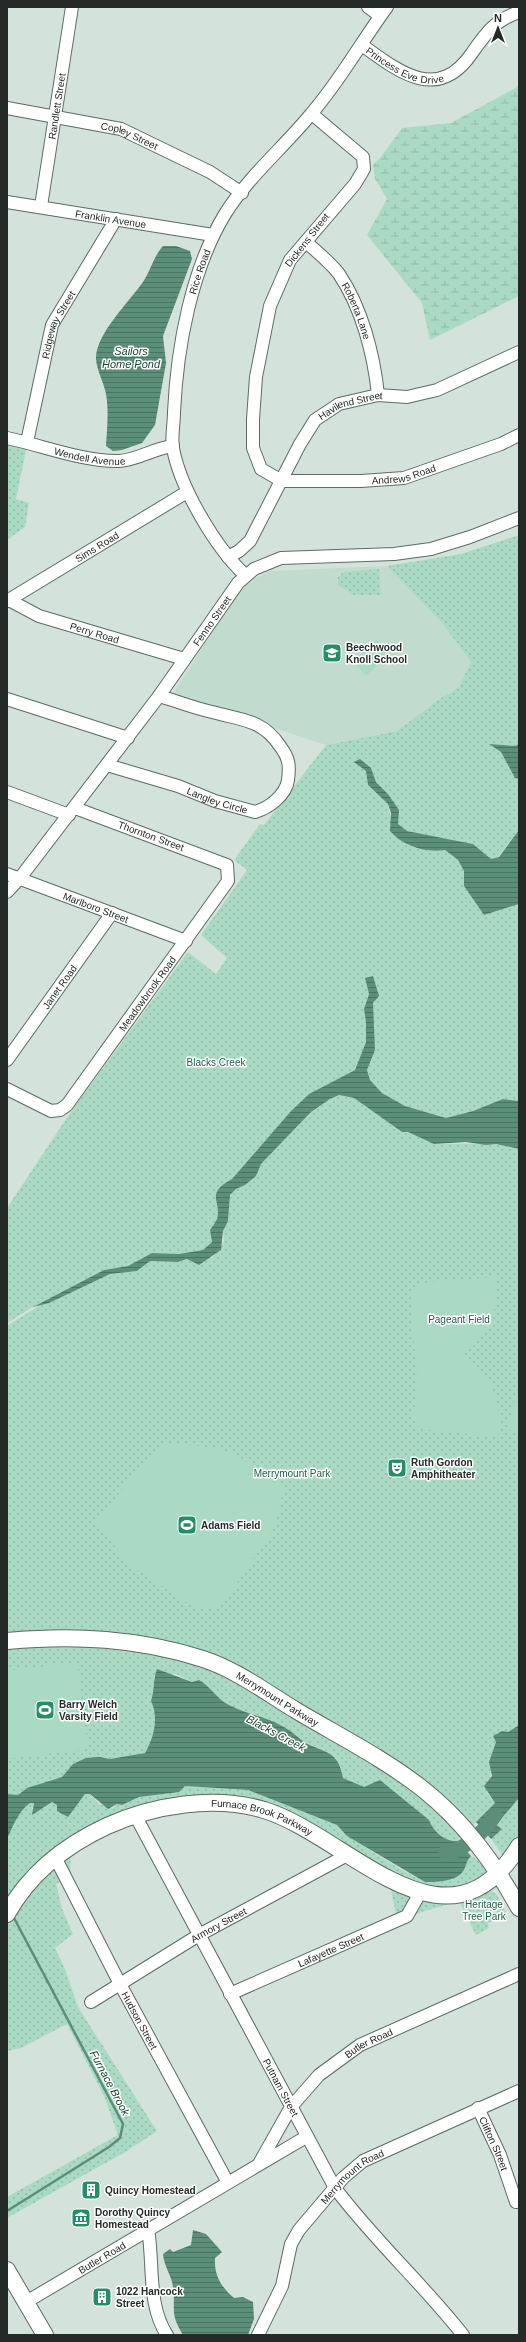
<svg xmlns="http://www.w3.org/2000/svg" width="526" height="2342" font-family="Helvetica,sans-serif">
<defs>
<pattern id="wetland-marsh" width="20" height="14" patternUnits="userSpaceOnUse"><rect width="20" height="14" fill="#aadac4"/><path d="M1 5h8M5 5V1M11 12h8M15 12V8" fill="none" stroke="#92bba8"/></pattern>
<pattern id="park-dots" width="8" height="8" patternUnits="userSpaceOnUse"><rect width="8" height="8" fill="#aadac4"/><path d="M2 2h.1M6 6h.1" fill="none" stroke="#92bba8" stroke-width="1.8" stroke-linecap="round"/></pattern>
<pattern id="water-rules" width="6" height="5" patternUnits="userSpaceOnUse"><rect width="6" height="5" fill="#5b8f79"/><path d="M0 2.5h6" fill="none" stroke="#4b7563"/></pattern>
</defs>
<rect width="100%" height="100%" fill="#d3e3db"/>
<path fill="#c2dbcf" d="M387,566L442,623L472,663L459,687L438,700L397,731L326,745L172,695L240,589L256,578L270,571Z"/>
<path fill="url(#wetland-marsh)" d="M519,86V296L430,340L422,303L367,235L387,199L375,179L373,165L381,157L402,128L451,123Z"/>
<g fill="url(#park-dots)">
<path d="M7,442L27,445L16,499L29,503L25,527L7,540Z"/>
<path d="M519,535V744L515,746L490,744L501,752L515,777L519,779V830L498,857L491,859L473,844L407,831L398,824L388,794L376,782L371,768L366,771L368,785L388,804L391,820L434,851L445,850L458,860L464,871V886L484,915L519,904V1101L503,1099L473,1111L446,1118L405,1106L382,1093L370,1080L367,1070L375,1050L372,1016L374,1000L365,978L369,994L364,1009L366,1023V1042L355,1070L309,1094L291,1111L232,1179C204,1194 222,1201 217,1219C215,1223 212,1227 210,1230L212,1241L203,1250L179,1254L152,1253L128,1266L104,1270L33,1307L7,1323V1208L70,1113L188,952L216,974L227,958L201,935L247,870L234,860L260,824L264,825L326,745L397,731L438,700L459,687L471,662L442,623L387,566L461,554Z"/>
<path d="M379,569L381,595H354L338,585V577L344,572Z"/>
<path d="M339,1095L354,1098L402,1132C418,1131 428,1145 449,1144C463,1144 510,1142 519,1150V1725C481,1747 497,1758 487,1792L495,1803L457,1841C445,1842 433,1831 429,1820L343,1778C339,1751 328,1753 307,1743C298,1738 292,1731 284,1727C267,1717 246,1714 229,1705C217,1699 210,1686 199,1680L192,1682L176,1674L154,1676L156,1686L151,1701C159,1718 154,1737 145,1753L110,1759L100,1757L73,1764L62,1777L27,1788L18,1795L7,1794V1326L40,1305L110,1274L137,1271L150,1261L178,1262L187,1259L212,1258L224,1242L223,1231L228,1221L230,1196L236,1189L245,1185L261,1164L311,1112L330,1099Z"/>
<path d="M185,1786L248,1790L281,1802L337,1825L347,1836L402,1870L425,1882L463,1872L467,1860L471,1856L487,1865L502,1883L492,1891L497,1895L507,1915L488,1923L489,1928L476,1935L459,1901L402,1918L396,1914L390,1886L280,1818L195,1807L115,1827L71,1852L70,1876L56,1884L62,1909L73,1934L55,1948L65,1969L78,2007L157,2131L127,2151L7,2218V2197L118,2135L104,2096L67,2024L21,2048L7,2051V1839C13,1826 19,1811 30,1803H34L32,1809L44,1808L52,1802L71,1811L85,1794H90L99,1804L113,1808L117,1804L122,1805L139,1797L179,1792Z"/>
<path d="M519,1798V1853L510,1865L491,1839L502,1829L496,1825Z"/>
</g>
<g fill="#aadac4">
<path d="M377,640L389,654L366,676L353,661Z"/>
<path d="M496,1277C498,1312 491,1332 464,1355C492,1375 503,1403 498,1437L420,1429L413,1420L418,1370H416L410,1291L418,1283Z"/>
<path d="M519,1391V1431L508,1430L513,1404Z"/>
<path d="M171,1444L209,1447L234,1453L284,1489L274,1529L222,1605L198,1610L127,1563L97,1522L141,1465L159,1447Z"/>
<path d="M77,1662L88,1749L7,1759V1671Z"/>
</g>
<g fill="url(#water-rules)">
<path d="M163,246H176L190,251L192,259L163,336L166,363L155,425L142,443L122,450L113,451L106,446C107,429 109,411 106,394C104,383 97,371 96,359C95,335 129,302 143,282C151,270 153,257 163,246Z"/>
<path d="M489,744L515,746L519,744V779L515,778L501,752Z"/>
<path d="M360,759L371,768L376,782L388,794L399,810L398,824L407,831L473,844L491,859L499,857L519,830V904L484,915L464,886V871L458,860L445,850C425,853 403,846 390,831L391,813L388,804L368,785L366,771L354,762Z"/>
<path d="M373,976L379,996L373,1003L375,1050L367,1070L370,1080L382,1093L405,1106L446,1118L473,1111L503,1099L519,1101V1149L496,1144L486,1145L466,1142L434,1144L408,1132H402L354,1098L339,1095L330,1099L311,1112L261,1164L256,1176L245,1185L236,1189L230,1195L228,1221L223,1231L221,1250L199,1265L187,1259L178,1262L150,1261L137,1271L110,1274L49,1303L33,1307L104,1270L128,1266L152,1253L179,1254L203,1250L212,1242L210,1230C212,1227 215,1223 217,1219C222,1201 204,1194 232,1179L291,1111L309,1094L355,1070L366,1042V1023L364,1009L369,994L365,978Z"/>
<path d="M157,1669L192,1682L199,1680C210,1686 217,1699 229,1705C246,1714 267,1717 284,1727C292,1731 298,1738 306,1743C328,1754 338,1751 343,1778L364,1787L380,1780L429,1820C433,1831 445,1842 457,1841L471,1856C467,1860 466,1865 464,1870C457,1882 436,1882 425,1882L347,1836L337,1825L248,1790L185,1786L179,1792L139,1797L122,1805L117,1804L108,1809L90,1794H85L68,1817L57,1811V1805L52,1802L32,1815L34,1803H30C18,1812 13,1826 7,1839V1794L18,1795L27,1788L62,1777L73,1764L86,1758L100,1757L110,1759L145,1753C154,1737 159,1718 151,1701C155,1689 153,1679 157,1669Z"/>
<path d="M519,1725V1798L496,1825L502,1829L491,1839L476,1822L495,1803L484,1786L492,1776L489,1762L496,1742L493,1736L502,1731L508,1732Z"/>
<path d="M193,2230L206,2234L222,2252L215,2258C214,2275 221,2287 234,2298L243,2297L253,2302L254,2319L248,2335H183C169,2312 176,2310 173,2287C172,2276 164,2267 163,2254L170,2249L173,2252L191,2245Z"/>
</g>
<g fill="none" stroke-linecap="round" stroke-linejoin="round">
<path stroke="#5b8f79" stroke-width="2.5" d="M7,2211L109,2147L120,2138L123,2124L14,1918"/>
<path stroke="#5b8f79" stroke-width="15" d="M446,1852L447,1854C467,1847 484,1832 495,1815"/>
<g stroke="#5c6b64" stroke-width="14">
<g id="minor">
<path d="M368,7L380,16"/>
<path id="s1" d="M362,45C399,72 438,103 472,53C486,33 495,20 519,12"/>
<path id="s2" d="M7,108L121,129L210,172L242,193"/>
<path id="s3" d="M312,114L363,157L364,169L355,184L290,260L270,306L256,377L253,419V448L261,469L282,481H361L404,478L501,444L519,435"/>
<path id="s4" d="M7,202L213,235"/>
<path id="s5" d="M41,206L72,7"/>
<path id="s6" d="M306,242C317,252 330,262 339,274C362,308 374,355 378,395"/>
<path id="s7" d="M7,438C41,445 84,462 119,461C138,460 154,448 173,446"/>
<path id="s8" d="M27,442L52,325L116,219"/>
<path id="s9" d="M228,557L239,551L250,541L300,444L315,420L339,404L378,395L407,397L437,390L519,352"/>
<path id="s10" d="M245,575C216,548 180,488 173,448C171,437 174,424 174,412C177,348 191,270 225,214C248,177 284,147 311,114C340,81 361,42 387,7"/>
<path id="s11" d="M9,600L39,616L184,659"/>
<path id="s12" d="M7,601L187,492"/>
<path d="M7,699L128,738"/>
<path id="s13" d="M107,765L178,786L215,801L255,812C269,808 286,795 288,780C290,765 289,758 280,746C262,719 241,720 212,712C194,708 177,701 159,696"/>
<path d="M7,792L69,815"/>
<path id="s14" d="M7,874L186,941"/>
<path id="s15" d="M7,892L20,878L159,696L238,583L254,569L281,558L394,554L431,549L470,537L519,518"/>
<path id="s16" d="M7,1060L112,913"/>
<path id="s17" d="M7,1089L51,1111L60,1110L67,1105L228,881L227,865L75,808"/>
<path id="s18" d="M135,1815L335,2188C374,2240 423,2284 463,2335"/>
<path id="s19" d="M55,1857L120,1984L227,2181"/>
<path id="s20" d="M230,1994L407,1916L420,1893"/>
<path id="s21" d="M91,2002L199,1935L349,1854"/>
<path id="s22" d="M478,2108L500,2155L516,2202"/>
<path id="s23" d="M260,2162L291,2107L319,2075L360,2045L519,1974"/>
<path d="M148,2229C154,2263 147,2305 167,2335"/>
<path id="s24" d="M26,2302L306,2137"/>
<path id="s25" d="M258,2335L282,2286L291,2244L299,2230L343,2178L363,2161L519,2091"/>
</g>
</g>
<g stroke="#5c6b64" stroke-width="18">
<g id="major">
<path id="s26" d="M7,1641C74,1635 138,1638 203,1659C237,1670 267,1693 297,1711C339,1736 385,1759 424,1790C464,1822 495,1864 519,1908"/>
<path id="s27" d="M7,1914C29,1874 66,1845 107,1826C154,1805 214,1795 264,1810C349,1836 446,1965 519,1846"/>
<path d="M7,2270L45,2335"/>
</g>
</g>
<use href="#minor" stroke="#fff" stroke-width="12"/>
<use href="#major" stroke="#fff" stroke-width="16"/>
</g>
<defs>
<g id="school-square" transform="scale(1)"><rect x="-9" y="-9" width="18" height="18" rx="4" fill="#268d69" stroke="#fff"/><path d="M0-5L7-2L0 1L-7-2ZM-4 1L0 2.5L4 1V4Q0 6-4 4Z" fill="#fff"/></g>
<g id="theatre-square" transform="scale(1)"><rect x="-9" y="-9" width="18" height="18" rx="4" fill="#268d69" stroke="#fff"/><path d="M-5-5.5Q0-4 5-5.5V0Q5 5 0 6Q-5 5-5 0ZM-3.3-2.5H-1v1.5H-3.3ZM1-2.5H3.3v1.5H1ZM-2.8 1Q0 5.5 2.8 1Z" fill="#fff"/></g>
<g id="stadium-square" transform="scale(1)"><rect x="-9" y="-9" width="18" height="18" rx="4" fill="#268d69" stroke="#fff"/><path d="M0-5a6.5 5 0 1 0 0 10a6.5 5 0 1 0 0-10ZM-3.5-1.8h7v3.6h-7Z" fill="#fff"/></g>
<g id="building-square" transform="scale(1)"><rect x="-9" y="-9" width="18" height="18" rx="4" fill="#268d69" stroke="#fff"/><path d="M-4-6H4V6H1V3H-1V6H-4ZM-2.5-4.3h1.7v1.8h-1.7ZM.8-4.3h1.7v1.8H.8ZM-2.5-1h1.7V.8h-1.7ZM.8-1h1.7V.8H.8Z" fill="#fff"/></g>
<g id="museum-square" transform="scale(1)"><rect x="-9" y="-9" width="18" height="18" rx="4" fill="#268d69" stroke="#fff"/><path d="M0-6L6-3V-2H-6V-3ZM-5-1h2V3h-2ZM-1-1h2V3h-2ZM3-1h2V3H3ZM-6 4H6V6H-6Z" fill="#fff"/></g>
</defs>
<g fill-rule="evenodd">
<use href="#school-square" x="332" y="653"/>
<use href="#theatre-square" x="397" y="1468"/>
<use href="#stadium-square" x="187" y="1525"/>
<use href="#stadium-square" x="45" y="1710"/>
<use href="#building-square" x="91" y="2190"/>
<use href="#museum-square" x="81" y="2218"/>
<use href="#building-square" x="102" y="2297"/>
</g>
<g text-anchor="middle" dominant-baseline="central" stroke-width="3" stroke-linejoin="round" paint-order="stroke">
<g font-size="10" fill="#242a27" stroke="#fff">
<text stroke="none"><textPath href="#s1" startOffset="49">Princess Eve Drive</textPath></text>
<text stroke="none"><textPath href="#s5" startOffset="101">Randlett Street</textPath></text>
<text stroke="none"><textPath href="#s2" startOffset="126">Copley Street</textPath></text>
<text stroke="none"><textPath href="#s4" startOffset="105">Franklin Avenue</textPath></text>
<text transform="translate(307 240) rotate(-52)">Dickens Street</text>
<text stroke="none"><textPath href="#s10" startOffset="327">Rice Road</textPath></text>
<text stroke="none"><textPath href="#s6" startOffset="87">Roberta Lane</textPath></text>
<text stroke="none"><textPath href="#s8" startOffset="122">Ridgeway Street</textPath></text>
<text stroke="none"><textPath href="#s9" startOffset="204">Havilend Street</textPath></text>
<text stroke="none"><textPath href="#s7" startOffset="85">Wendell Avenue</textPath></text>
<text stroke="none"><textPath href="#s3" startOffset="559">Andrews Road</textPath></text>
<text stroke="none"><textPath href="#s12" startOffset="105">Sims Road</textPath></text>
<text stroke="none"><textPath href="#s15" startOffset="340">Fenno Street</textPath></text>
<text stroke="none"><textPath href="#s11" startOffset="92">Perry Road</textPath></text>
<text stroke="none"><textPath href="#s13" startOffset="116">Langley Circle</textPath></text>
<text transform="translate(151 836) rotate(20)">Thornton Street</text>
<text stroke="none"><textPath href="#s14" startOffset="95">Marlboro Street</textPath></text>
<text stroke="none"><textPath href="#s16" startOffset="90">Janet Road</textPath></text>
<text stroke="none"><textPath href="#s17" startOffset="204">Meadowbrook Road</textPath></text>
<text stroke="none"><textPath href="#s26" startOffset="283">Merrymount Parkway</textPath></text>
<text stroke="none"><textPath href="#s27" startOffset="296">Furnace Brook Parkway</textPath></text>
<text stroke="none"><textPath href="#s21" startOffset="149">Armory Street</textPath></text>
<text stroke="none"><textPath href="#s20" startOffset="110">Lafayette Street</textPath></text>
<text stroke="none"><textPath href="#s19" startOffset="184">Hudson Street</textPath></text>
<text stroke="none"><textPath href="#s23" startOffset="165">Butler Road</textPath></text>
<text stroke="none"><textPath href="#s18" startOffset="309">Putnam Street</textPath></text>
<text stroke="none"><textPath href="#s22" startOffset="39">Clifton Street</textPath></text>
<text stroke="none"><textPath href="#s25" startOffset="190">Merrymount Road</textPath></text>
<text stroke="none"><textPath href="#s24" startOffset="88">Butler Road</textPath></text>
</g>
<g font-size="10" font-weight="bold" fill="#242a27" stroke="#fff" text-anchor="start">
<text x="346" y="647">Beechwood<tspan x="346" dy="12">Knoll School</tspan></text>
<text x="411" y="1462">Ruth Gordon<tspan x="411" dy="12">Amphitheater</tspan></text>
<text x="201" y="1525">Adams Field</text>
<text x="59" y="1704">Barry Welch<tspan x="59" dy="12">Varsity Field</tspan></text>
<text x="105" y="2190">Quincy Homestead</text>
<text x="95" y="2212">Dorothy Quincy<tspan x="95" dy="12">Homestead</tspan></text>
<text x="116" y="2291">1022 Hancock<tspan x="116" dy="12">Street</tspan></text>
</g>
<g font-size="10" fill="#1c5e46" stroke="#fff">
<text x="216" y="1062">Blacks Creek</text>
<text x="459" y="1319">Pageant Field</text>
<text x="292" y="1473">Merrymount Park</text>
<text x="484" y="1904">Heritage<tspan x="484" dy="12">Tree Park</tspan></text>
</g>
<g font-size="11" font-style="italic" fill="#1a4635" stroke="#fff">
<text x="131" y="351">Sailors<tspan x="131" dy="13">Home Pond</tspan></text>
<text transform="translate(276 1733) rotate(28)">Blacks Creek</text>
<text transform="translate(110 2083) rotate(62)">Furnace Brook</text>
</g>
</g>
<rect width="526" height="2342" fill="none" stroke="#242a27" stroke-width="16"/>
<g transform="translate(498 28)" stroke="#ffffff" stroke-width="3" paint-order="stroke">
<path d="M0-3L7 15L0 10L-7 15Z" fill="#242a27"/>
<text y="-6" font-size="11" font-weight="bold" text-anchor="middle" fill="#242a27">N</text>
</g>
</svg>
